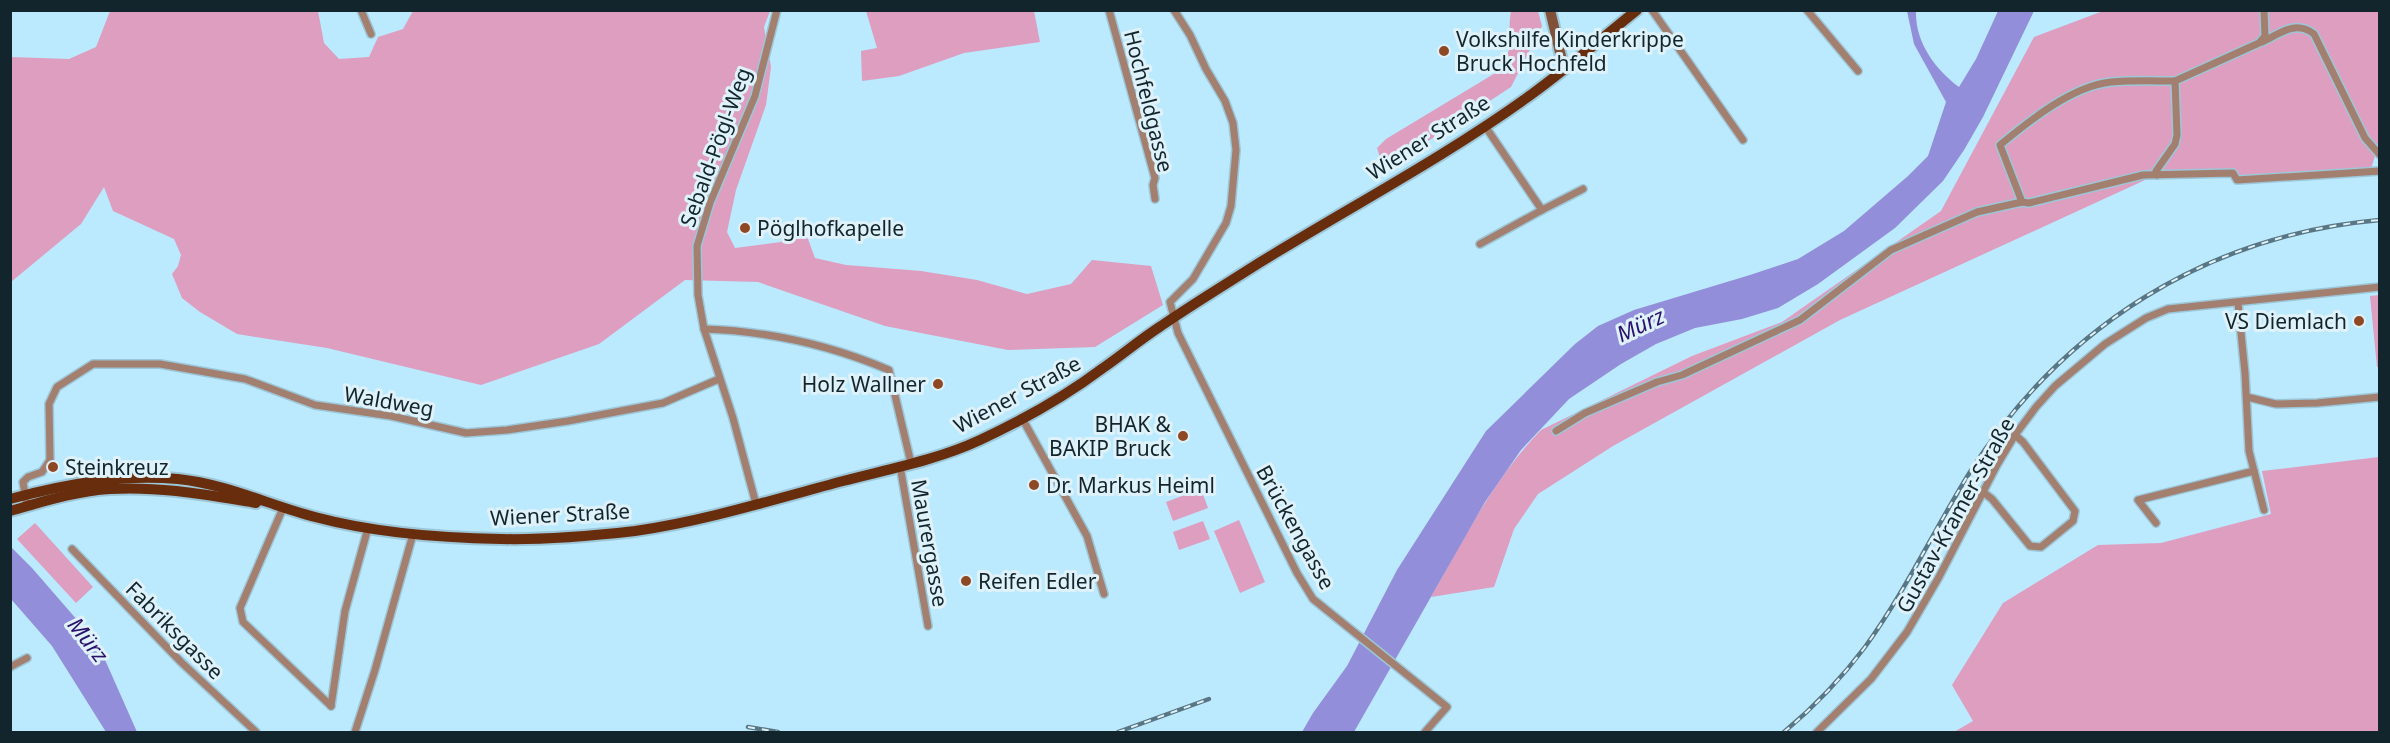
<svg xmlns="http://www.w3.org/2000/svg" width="2390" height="743" font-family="'Noto Sans',sans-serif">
<rect width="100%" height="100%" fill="#bbe9fe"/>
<g fill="#dd9ebf">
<path d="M110,11H318L324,43L339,59L369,57L378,37L403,29L413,11H770L764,27L771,67L766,105L736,190L727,232L735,248L781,242L793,222L808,239L815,258L846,265L921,271L977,280L1027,294L1071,284L1092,260L1151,266L1163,305L1095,347L1008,350L885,326L758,282L685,280L599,344L481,385L327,348L237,334L200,312L182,298L172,274L178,266L181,255L174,239L113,211L104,187L81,224L11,282L10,57L69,59L96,47Z"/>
<path d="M866,11H1034L1040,42L964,53L899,76L862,81L861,51L877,48Z"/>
<path d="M1511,11H1538L1542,26L1511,87L1438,135L1386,166L1382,164L1377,148L1386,139L1497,72C1518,44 1506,39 1511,11Z"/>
<path d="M2103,11H2379V143L2370,172L2237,180L2232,173L2156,175L1840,320L1613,446L1538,494L1514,529L1494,587L1431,597C1464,539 1494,478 1541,430L1692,356L1782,322L1941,211L2034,37Z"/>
<path d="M2379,295L2380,367H2377L2370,296Z"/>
<path d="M2379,457V732H1954L1973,721L1952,685L2003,603L2098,545L2161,543L2271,514L2262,471Z"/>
<path d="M1201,489L1208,508L1173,521L1166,502Z"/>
<path d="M1239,520L1265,582L1240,593L1214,531Z"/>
<path d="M1203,521L1210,539L1179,550L1173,532Z"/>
<path d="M35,523L93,587L76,603L17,539Z"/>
</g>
<g fill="#938eda">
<path d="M1907,11H1916C1915,42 1935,69 1959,87L1976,59L1998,11H2034L1983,117L1964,150L1943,181L1895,228L1818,284L1778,308L1742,319L1695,328L1656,344L1621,364L1569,399L1521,450L1485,502L1354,732H1302L1313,713L1347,666L1397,570L1486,431L1575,344L1598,326L1634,310L1750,275L1798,259L1844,231L1908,176L1928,156L1946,102L1914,44Z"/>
<path d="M11,547L32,568L98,644L137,732H106L52,646L11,599Z"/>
</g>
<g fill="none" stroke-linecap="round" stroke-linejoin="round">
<g stroke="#9dc6d8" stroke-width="10">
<g id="street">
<path d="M361,10L371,34"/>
<path d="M1109,10L1155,178L1153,185L1155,199"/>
<path d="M1174,10L1190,35L1206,69L1225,101L1233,123L1236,150L1231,206L1226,223L1193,279L1170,302L1178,333L1297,573L1313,599L1447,707L1425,732"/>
<path d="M1652,10L1743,140"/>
<path d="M1807,10L1858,71"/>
<path d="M2262,42C2281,33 2295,20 2314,34L2365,138L2380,155"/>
<path d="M2175,81C2154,81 2132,80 2111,82C2072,86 2029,121 2000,145L2022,202L2029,203L2143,175L2233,173L2237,180L2380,171"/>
<path d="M1485,126L1542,210L1583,189"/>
<path d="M2157,175L2156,171L2175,144L2177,135L2175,81L2259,43L2265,36L2264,10"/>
<path d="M1480,244L1542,210"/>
<path d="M2238,303L2245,373L2249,451L2264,510"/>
<path d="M704,329C767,331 830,345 889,370L911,463"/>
<path d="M2247,397L2276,404L2317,403L2380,397"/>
<path d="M1022,418L1087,536L1104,594"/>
<path d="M1556,431L1585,413L1657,382L1682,375L1800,320L1891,250L1977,212L2022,202"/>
<path d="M900,466L928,626"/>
<path d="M1983,492L1992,499L2030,546L2041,547L2073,521L2075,511L2023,442L2015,435"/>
<path d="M756,504L733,418L704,329L698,295L697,246L710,203L755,96L777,10"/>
<path d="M27,506L23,482L28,477L42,472L50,460L49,404L57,387L93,364H160L245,379L315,405L391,416L466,433L507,430L568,421L663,403L719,379"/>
<path d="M283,508L240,608L243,622L331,706"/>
<path d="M2156,523L2138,500L2254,471"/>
<path d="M72,549L181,662L256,732"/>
<path d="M10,667L27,658"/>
<path d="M331,706L345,611L368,528"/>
<path d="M355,732L375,670L413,534"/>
<path d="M1817,732L1871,679L1907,632L1939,577L1997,465L2015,435L2036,407L2055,386L2105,344L2146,318L2168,309L2380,287"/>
</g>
</g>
<g stroke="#9dc6d8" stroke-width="14">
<path id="secondary" d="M1550,10L1564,69"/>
</g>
<g stroke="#9dc6d8" stroke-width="14">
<g id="primary">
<path d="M10,499C66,484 120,474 178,479C226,484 269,505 315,517C375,533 439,538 501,539C545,540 591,536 635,531C705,521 775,499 843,481C889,469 937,460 980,440C1021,421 1067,395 1103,368C1123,354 1141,339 1161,326C1193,304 1226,284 1259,263C1350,207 1445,157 1532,94C1568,68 1602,38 1637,10"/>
<path d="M10,511C42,502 76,491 110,489C160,486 207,495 256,503"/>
</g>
</g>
<use href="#street" stroke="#a27f6f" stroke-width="7"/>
<use href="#secondary" stroke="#815038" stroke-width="10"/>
<use href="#primary" stroke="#672d0d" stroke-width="10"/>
<g stroke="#587683" stroke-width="4.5">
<g id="rail">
<path d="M748,727L778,732"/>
<path d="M1118,732L1209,699"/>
<path d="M1784,732C1814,707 1841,679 1865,647C1905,592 1934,530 1970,472C2062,327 2207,235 2380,220"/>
</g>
</g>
<use href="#rail" stroke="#dff2fa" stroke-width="2" stroke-dasharray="7" stroke-linecap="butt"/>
</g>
<g fill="#8e4823" stroke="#dff2fa" stroke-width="2">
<circle cx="1444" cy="51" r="6"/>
<circle cx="745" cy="228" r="6"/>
<circle cx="2359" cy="321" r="6"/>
<circle cx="938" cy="384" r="6"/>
<circle cx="1183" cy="436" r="6"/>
<circle cx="53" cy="467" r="6"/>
<circle cx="1034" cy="485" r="6"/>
<circle cx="966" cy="581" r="6"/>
</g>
<g text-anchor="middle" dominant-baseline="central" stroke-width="6" stroke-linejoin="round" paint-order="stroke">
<g font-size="21" fill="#12252c" stroke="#dff2fa" text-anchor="start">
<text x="1456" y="39">Volkshilfe Kinderkrippe<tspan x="1456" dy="24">Bruck Hochfeld</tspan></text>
<text x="757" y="228">Pöglhofkapelle</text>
<text x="2347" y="321" text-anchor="end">VS Diemlach</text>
<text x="926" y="384" text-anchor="end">Holz Wallner</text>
<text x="1171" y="424" text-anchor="end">BHAK &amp;<tspan x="1171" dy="24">BAKIP Bruck</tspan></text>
<text x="65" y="467">Steinkreuz</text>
<text x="1046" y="485">Dr. Markus Heiml</text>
<text x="978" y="581">Reifen Edler</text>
</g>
<g font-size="21" fill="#12252c" stroke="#dff2fa">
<text transform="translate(1149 101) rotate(76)">Hochfeldgasse</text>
<text transform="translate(1428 137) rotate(-32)">Wiener Straße</text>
<text transform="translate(715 147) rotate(-70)">Sebald-Pögl-Weg</text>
<text transform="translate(1017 394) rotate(-28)">Wiener Straße</text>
<text transform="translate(389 401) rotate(10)">Waldweg</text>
<text transform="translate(560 514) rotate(-3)">Wiener Straße</text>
<text transform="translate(1955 515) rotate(-61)">Gustav-Kramer-Straße</text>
<text transform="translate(1296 527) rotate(61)">Brückengasse</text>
<text transform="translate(930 543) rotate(80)">Maurergasse</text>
<text transform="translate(175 630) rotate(45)">Fabriksgasse</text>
</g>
<g font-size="22" font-style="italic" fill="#2a116a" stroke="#dff2fa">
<text transform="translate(1640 324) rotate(-25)">Mürz</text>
<text transform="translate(89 639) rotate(52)">Mürz</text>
</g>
</g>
<rect width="2390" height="743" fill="none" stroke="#12252c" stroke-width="24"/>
</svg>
